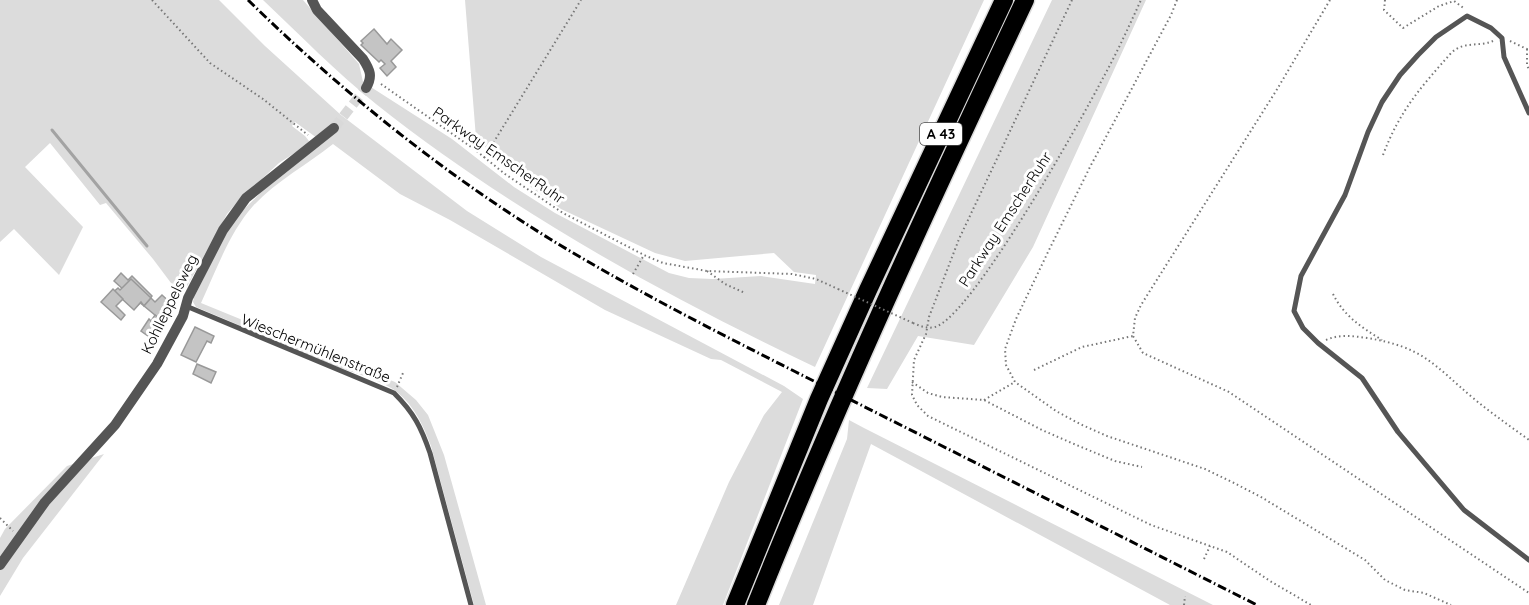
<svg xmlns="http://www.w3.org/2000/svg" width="1529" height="605" font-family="Quicksand,sans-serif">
<rect width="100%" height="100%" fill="#fff"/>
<g fill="#dcdcdc">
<path d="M0,0H219L265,46L341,115L467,211L541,257L784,386L803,399L723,605H676L729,482L764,415L782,392L721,360L711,359L605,310L450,220L400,194L333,144C307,165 276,181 253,206C229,233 216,271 201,303L395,382L416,400L428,415L444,455L486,605H474L431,446C423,425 415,407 397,392C384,381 348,371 330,364C285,346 240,325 196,307L193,302L194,297L224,237L240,213L317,138L295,122L292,126L305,136L309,141L307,145L279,163L237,202L227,214L185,290L180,292L177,291L153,259L106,203L100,205L50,143L25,167L83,227L59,275L14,229L0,242Z"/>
<path d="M263,0H303L359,64L363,82L452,139L514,187L555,213L669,273L689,278L713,279L761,276L815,284L816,275L794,272L774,253L685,261L655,253L561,209L486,154V148L476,138L465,0H984L815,367C661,294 510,210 376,104C336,72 300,35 263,0Z"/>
<path d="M1052,0H1146L1033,247L974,345L918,336L887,389L867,388Z"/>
<path d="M849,420L864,428L1213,605H1170L871,444L813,605H779L847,439Z"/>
<path d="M104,454L23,558L0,596V538L5,529L67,466Z"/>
</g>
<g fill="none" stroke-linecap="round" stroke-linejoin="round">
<path stroke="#a3a3a3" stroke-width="3" d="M52,130L147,246"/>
</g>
<g fill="#c4c4c4" stroke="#999" stroke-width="1.5">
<path d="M374,29L387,44L391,39L402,50L391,61L396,67L387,76L380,68L385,64L381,60L379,62L361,45L363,43L361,41Z"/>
<path d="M121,273L128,280L132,276L152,296L143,305L140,303L134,309L120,296L125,291L114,281Z"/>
<path d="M131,279L151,298L144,306L141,302L134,310L121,298L118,301L111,294L118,288L120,290Z"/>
<path d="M113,289L123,299L116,306L125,315L121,320L101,302Z"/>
<path d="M162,295L174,306L161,320L144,306L151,298L155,302Z"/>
<path d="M155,315L166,324L155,341L141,331L149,319L151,321Z"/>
<path d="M195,327L214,336L211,343L207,341L196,362L181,355Z"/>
<path d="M197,364L216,372L211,383L193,374Z"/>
</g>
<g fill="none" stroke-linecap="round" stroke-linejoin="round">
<path stroke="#d9d9d9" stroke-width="10" stroke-dasharray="10 5" stroke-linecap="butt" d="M334,128L366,88"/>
<g stroke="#dbdbdb" stroke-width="21">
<g id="motorway">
<path d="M735,605L819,399L868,290L1004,0"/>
<path d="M756,605C838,400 931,200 1025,0"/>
</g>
</g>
<g stroke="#777" stroke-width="2" stroke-dasharray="1.5 3" stroke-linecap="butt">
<path d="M152,0L210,63L263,99L308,135"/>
<path d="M1072,0L959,239L929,317L926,334L914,360L912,395L917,405L928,416L1151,525L1227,552L1270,581L1311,605"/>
<path d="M1177,0L1171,15L1090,167L1048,252L1016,319L1005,349L1006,365L1015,382L1056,411L1080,424L1107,436L1205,469L1234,483L1261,497L1365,560L1385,580L1405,590L1424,593L1451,605"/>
<path d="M1330,0L1276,91L1141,305L1135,318L1133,336L1143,353L1229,392L1529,593"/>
<path d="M1385,0L1384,10L1403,28L1439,6L1454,1L1465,9"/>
<path d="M1510,41L1529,50"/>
<path d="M1527,49V65L1529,70"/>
<path d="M381,84L474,149L505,174L563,213L644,255L663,263L707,271L792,274L816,279L838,289"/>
<path d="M1383,155C1400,110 1421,87 1452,52C1465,41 1479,47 1493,41"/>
<path d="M484,158L581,0"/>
<path d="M707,271L725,284L745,293"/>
<path d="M633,274L644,255"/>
<path d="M1333,294C1344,316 1361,327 1382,340"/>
<path d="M913,323C920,326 927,329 935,327C972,316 1081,120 1103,78C1117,53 1129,26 1141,0"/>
<path d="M1326,340C1339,334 1353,336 1367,338C1423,347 1433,364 1473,398C1491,413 1510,426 1529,440"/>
<path d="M1034,370L1082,347L1133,336"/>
<path d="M912,382L928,393L942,397L984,400L1042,430L1074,444L1115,461L1142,467"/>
<path d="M397,387L403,373"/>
<path d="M984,400L1015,382"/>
<path d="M0,518L13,531"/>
<path d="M1204,559L1210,546"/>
<path d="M1184,605L1185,596"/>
</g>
<g stroke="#555" stroke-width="5">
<path d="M1529,113L1504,57L1502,38L1491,28L1467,16L1436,37L1418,55L1400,75L1382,102L1368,132L1345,195L1301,276L1294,311L1303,328L1318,343L1362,378L1398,432L1464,510L1529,560"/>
<path d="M186,306L394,393C414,413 421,427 430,453L471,605"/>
</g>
<g stroke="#555" stroke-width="10">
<path d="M312,0L317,10L363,59C370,70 373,76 366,88"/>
<path d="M0,565L45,502L115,425L157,364L183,316L188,298L223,230L246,198L334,128"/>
</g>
<use href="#motorway" stroke="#000" stroke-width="18"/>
<path stroke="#000" stroke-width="3" stroke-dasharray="9 3 1.5 3" stroke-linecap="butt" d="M248,0C340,90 440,171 550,239C650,300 755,351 859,404C992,471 1124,538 1257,605"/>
<path stroke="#777" stroke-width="2" stroke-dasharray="1.5 3" stroke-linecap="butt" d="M838,289L913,323"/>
</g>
<g text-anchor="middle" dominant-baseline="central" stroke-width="6" stroke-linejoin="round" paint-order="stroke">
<rect fill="#fff" stroke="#4c4c4c" stroke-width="1.5" x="920" y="123" width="42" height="22" rx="4.5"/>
<g font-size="14" font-weight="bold" fill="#000">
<text x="941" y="134">A 43</text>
</g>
<g font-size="15" fill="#000" stroke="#fff">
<text transform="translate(499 155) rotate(35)">Parkway EmscherRuhr</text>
<text transform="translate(1005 219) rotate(-57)">Parkway EmscherRuhr</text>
<text transform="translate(169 304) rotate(-64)">Kohlleppelsweg</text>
<text transform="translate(316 348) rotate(22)">Wieschermühlenstraße</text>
</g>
</g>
</svg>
